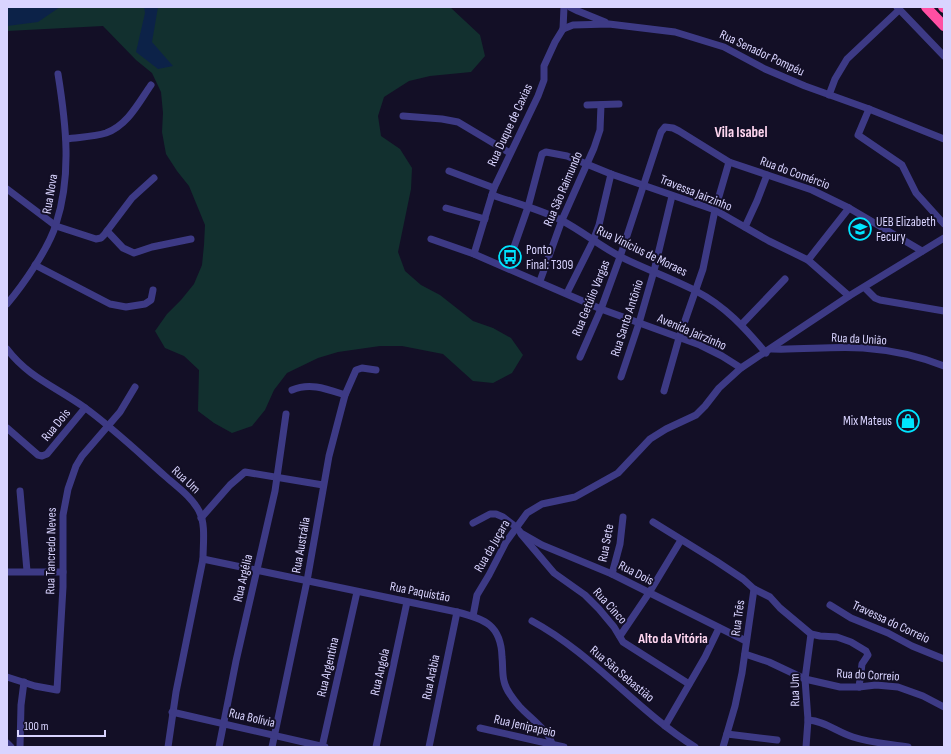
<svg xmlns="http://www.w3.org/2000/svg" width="951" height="754" font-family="'Sofia Sans Condensed',sans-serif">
<rect width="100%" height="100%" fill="#130f26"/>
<path fill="#12302f" d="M7,7H450L480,35L485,56L471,72L430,76L409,81L384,97L378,116L381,136L400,149L412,168L411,189L398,252L405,271L421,285L440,295L473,321L493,328L511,338L523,355L512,373L493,383L473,381L443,354L402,346H380L338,352L318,358L287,373L274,390L265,410L252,426L232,433L214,423L198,411L199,370L184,356L165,348L155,331L167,314L181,300L194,284L202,265L204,245L205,225L189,186L177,171L166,154L162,132L163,113L161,92L152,73L136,60L103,26L7,31Z"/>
<g fill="#0c2248">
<path d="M7,7H60L38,22L7,26Z"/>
<path d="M144,7H158L152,42L173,66L158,69L136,52L145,13Z"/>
</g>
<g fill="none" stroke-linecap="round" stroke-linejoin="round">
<g stroke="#3d3a85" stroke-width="7">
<path d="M570,7L578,11L605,22"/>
<path d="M897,7L944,56"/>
<path d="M563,29L573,25L609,24L675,32L724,47L765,69L805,86L869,109L944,139"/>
<path d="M829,95L835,79L847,59L899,10"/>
<path d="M587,105L619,104"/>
<path d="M869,109L858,135L902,165L916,193L944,224"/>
<path d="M403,116L442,119L458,122L510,153"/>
<path d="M66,139C79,137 94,137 106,133C128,125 139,102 151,85"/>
<path d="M449,171L494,188"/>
<path d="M7,189L56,226L96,239L101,238L104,235L132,198L154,178"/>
<path d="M492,195C515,203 539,209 561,220C582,231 600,246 621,257C645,269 671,278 696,291C725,306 745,328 766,353"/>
<path d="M446,208L485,219"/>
<path d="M745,227L757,201L767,175"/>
<path d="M107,231L123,248L134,253L152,247L191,239"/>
<path d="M431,239L474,254L601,309L700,345L722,356L741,368"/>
<path d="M474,254L494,188L538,96L544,80V66L555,42L563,29L564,7"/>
<path d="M808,260L849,208"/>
<path d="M35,265L110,304L126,307L145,304L151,300L153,290"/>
<path d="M507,267L528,207L542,154L546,152L567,156L611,174L715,210L769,241L808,260L849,296"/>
<path d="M540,281L562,220L594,148L600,130L601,105"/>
<path d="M865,288L875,298L880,300L944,311"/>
<path d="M567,293L593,241L599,225L611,174"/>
<path d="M7,304C23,285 49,248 56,224C72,175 66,124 58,74"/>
<path d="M742,324L785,279"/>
<path d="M7,349C28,377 56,387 84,407C113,428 138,452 165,476C176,486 192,497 199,511C206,524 203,544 203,559L176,692L168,747"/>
<path d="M772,349C802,350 833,346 863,348C890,350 919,356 944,366"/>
<path d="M580,357L601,309L620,257L661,132L665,127L673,128L679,131L729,162L812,190L849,208L922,251"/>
<path d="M621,377L639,323L654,271L672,196"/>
<path d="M292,390C310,382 327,389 345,395"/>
<path d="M664,391L679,338L703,269L715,210L729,162"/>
<path d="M7,428L38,455L42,456L47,454L85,408"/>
<path d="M20,491L27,571"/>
<path d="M201,518L230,485L245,472L323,485"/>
<path d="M653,522L716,561L743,579L754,589L770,597L780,608L811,634L820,636L837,637L851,642L866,651L868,655L862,664L859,687"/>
<path d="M473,523L490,514H496L503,517L516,527L521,533L542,545L612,574L746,641"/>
<path d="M521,534L554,573L585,595L599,609L614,627L623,642L689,684"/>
<path d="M203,559L457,612C485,619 501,625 502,657C503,665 502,673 504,681C506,691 514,700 520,707C529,717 554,735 552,747"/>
<path d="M7,572H63"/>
<path d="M612,574L620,544L623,517"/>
<path d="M830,605L851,618L888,633L912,646L944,659"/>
<path d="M473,616L477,595L489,575L506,542L527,513L542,504L575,497L618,473L650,439L666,429L696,415L705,406L719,388L741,368L849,296L944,238"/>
<path d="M532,621C593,654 637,711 695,747"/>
<path d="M620,636L649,593L681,540"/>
<path d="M745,654L769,662L805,679L840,687H859L876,685L898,687L923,696L944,707"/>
<path d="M7,677L35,686L57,690L63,587V515L68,489L76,466L82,456L120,412L135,387"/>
<path d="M172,712L325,747"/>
<path d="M808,720C825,721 837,732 853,737C871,743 890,744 908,747"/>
<path d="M665,726L705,657L719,628"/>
<path d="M480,728L564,747"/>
<path d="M727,734L777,740"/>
<path d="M7,743L11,747"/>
<path d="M20,747L21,705L24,682"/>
<path d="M219,747L236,661L275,491L286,414"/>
<path d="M272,747L307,581L329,456L345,395L356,370L362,368L376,370"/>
<path d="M322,747L357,592"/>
<path d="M376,747L407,602"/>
<path d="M429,747L457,612"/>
<path d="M723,747L735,706L742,673L754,589"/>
<path d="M806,747L808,720L805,679L811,634"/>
</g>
<g stroke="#ff4fa3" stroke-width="10">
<path d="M926,7L944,26"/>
<path d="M943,7L944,8"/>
</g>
</g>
<defs>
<g id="school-ring" transform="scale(1.15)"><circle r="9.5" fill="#130f26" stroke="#00e5ff" stroke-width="1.5"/><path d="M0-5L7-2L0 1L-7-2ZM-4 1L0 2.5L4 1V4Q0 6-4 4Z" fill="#00e5ff"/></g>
<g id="bus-ring" transform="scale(1.15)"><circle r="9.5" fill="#130f26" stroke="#00e5ff" stroke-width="1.5"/><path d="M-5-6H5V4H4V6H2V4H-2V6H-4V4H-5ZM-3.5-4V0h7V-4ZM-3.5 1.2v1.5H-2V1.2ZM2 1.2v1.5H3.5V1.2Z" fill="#00e5ff"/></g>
<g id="shop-ring" transform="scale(1.15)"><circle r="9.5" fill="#130f26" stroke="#00e5ff" stroke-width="1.5"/><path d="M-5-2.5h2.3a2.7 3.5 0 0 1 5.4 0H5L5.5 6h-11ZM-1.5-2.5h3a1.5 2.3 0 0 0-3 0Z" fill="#00e5ff"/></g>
</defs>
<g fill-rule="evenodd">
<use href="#school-ring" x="860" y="229"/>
<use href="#bus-ring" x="510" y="257"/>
<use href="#shop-ring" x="908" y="421"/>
</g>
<g text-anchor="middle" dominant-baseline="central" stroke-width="4" stroke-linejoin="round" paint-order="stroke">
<g font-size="13" fill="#d9d4ff" stroke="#130f26">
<text transform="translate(762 53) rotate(25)">Rua Senador Pompéu</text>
<text transform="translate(510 125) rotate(-65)">Rua Duque de Caxias</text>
<text transform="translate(795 173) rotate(20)">Rua do Comércio</text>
<text transform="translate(563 189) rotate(-67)">Rua São Raimundo</text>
<text transform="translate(696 193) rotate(22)">Travessa Jairzinho</text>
<text transform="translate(50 194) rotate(-80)">Rua Nova</text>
<text transform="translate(642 251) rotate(26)">Rua Vinícius de Moraes</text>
<text transform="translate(591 298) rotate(-68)">Rua Getúlio Vargas</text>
<text transform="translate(627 318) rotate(-72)">Rua Santo Antônio</text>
<text transform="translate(692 332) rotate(23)">Avenida Jairzinho</text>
<text transform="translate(859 339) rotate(3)">Rua da União</text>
<text transform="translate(56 425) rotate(-51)">Rua Dois</text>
<text transform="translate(186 480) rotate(43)">Rua Um</text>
<text transform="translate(606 543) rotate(-79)">Rua Sete</text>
<text transform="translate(301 545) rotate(-80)">Rua Austrália</text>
<text transform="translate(492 546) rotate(-60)">Rua da Juçara</text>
<text transform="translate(51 551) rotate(-89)">Rua Tancredo Neves</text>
<text transform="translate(636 573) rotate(27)">Rua Dois</text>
<text transform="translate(243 578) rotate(-77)">Rua Argélia</text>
<text transform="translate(420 592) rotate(11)">Rua Paquistão</text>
<text transform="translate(610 606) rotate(48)">Rua Cinco</text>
<text transform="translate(738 618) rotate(-82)">Rua Três</text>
<text transform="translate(891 622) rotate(25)">Travessa do Correio</text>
<text transform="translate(328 667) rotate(-77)">Rua Argentina</text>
<text transform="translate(380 672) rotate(-77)">Rua Angola</text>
<text transform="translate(622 674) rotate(40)">Rua São Sebastião</text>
<text transform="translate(868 675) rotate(3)">Rua do Correio</text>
<text transform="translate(431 677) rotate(-78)">Rua Arábia</text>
<text transform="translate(795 690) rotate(-91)">Rua Um</text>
<text transform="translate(252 718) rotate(13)">Rua Bolívia</text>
<text transform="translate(525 726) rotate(13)">Rua Jenipapeio</text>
</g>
<g font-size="13" fill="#d9d4ff" stroke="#130f26" text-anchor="start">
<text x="876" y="222">UEB Elizabeth<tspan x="876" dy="15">Fecury</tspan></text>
<text x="526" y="250">Ponto<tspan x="526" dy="15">Final: T309</tspan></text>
<text x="892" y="421" text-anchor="end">Mix Mateus</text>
</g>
<g font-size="14" font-weight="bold" fill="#ffd6f0" stroke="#130f26">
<text x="673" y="638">Alto da Vitória</text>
</g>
<g font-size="15" font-weight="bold" fill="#ffd6f0" stroke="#130f26">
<text x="741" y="132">Vila Isabel</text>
</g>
</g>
<rect width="951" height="754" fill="none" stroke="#d9d4ff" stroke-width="16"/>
<path d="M18 730v6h87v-6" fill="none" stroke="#d9d4ff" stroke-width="2"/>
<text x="24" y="730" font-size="12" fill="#d9d4ff" stroke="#130f26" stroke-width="3" paint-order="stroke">100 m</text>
</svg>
